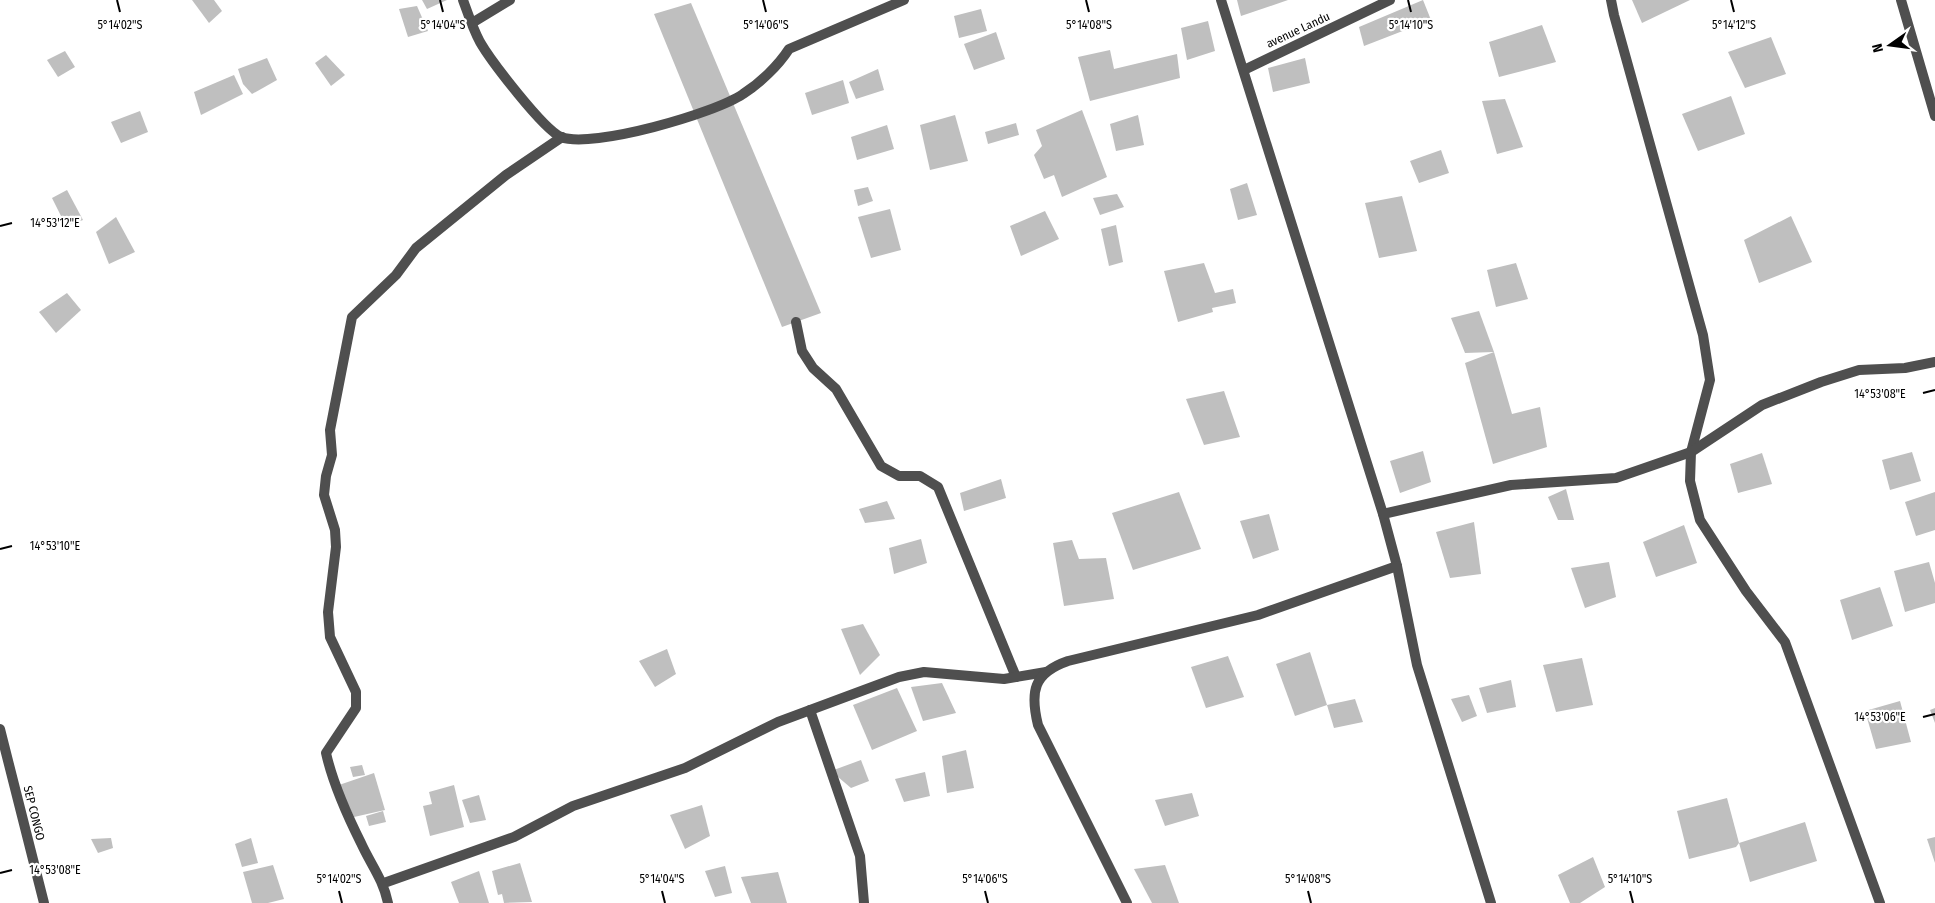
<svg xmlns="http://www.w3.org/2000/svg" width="1935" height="903" font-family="'Fira Sans Condensed',sans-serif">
<rect width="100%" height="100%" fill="#fff"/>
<g fill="#bfbfbf">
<path d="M192,0H214L222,11L209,23Z"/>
<path d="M422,0H447L427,9Z"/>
<path d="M1237,0H1288L1241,16Z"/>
<path d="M1423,0L1431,20L1364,46L1359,27Z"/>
<path d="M1632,0H1690L1642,23Z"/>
<path d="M691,3L821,313L782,327L654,14Z"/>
<path d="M417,6L428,31L408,37L399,9Z"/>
<path d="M981,9L987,31L959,38L954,16Z"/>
<path d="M1208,21L1215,51L1187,60L1181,28Z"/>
<path d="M1542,25L1556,62L1499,77L1489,42Z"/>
<path d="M996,32L1005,59L974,70L964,44Z"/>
<path d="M1771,37L1786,74L1745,88L1728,52Z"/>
<path d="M1110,50L1114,69L1177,54L1180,78L1090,101L1078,57Z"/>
<path d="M65,51L75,67L58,77L47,60Z"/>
<path d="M326,55L345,75L331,86L315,63Z"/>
<path d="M267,58L277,80L252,94L243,84L238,69Z"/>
<path d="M1305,58L1310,83L1273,92L1268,68Z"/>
<path d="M878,69L884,90L856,99L849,82Z"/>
<path d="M234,75L243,94L201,115L194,92Z"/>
<path d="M843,80L849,103L812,115L805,93Z"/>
<path d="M1731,96L1745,134L1698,151L1682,114Z"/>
<path d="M1505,99L1523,147L1497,154L1482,101Z"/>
<path d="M1082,110L1107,177L1062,197L1054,175L1044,179L1034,155L1042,146L1036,130Z"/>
<path d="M140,111L148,132L121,143L111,122Z"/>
<path d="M955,115L968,161L930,170L920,125Z"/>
<path d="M1138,115L1144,145L1116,151L1110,124Z"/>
<path d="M1016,123L1019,135L988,144L985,132Z"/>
<path d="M887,125L894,149L857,160L851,137Z"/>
<path d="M1441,150L1449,173L1419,183L1410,161Z"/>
<path d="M1247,183L1257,215L1238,220L1230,189Z"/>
<path d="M868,187L873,201L858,206L854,190Z"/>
<path d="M67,190L83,220L66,226L52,198Z"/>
<path d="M1117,194L1124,207L1100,215L1093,198Z"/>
<path d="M1402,196L1417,251L1379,258L1365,203Z"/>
<path d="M890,209L901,250L871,258L858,217Z"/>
<path d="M1045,211L1059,239L1021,256L1010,226Z"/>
<path d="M1791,216L1812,262L1759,283L1744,240Z"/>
<path d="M116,217L135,252L109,264L96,232Z"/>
<path d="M1116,225L1123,262L1109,266L1101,229Z"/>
<path d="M1204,263L1215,293L1233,289L1236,303L1212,308L1213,312L1178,322L1164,271Z"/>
<path d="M1516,263L1528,299L1496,307L1487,270Z"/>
<path d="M67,293L81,310L56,333L39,312Z"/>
<path d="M1479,311L1494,352L1465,353L1451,318Z"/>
<path d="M1494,352L1512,414L1540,407L1547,447L1493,464L1465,363Z"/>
<path d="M1224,391L1240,437L1204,445L1186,399Z"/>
<path d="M1423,451L1431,482L1400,493L1390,461Z"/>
<path d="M1912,452L1921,481L1890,490L1882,460Z"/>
<path d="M1762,453L1772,484L1738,493L1730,464Z"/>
<path d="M1001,479L1006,498L964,511L960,493Z"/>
<path d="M1566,489L1574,520H1558L1548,497Z"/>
<path d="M1179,492L1201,549L1133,570L1112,513Z"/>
<path d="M1935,492V530L1916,536L1905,502Z"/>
<path d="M887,501L895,519L865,523L859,509Z"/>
<path d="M1269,514L1279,550L1253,559L1240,521Z"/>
<path d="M1474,522L1481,574L1450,578L1436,532Z"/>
<path d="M1684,525L1697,563L1656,577L1643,542Z"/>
<path d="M921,539L927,563L894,574L889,548Z"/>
<path d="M1072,540L1079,559L1106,558L1114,599L1064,606L1053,543Z"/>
<path d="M1609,562L1616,597L1585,608L1571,568Z"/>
<path d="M1929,562L1935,583V603L1905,612L1894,571Z"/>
<path d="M1880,587L1893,626L1852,640L1840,600Z"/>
<path d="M863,624L880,655L860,675L841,629Z"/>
<path d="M667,649L676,674L655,687L639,661Z"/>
<path d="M1310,652L1327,705L1295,716L1276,664Z"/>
<path d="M1228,656L1244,697L1206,708L1191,667Z"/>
<path d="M1582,658L1593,705L1556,712L1543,665Z"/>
<path d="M1511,680L1516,707L1487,713L1479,688Z"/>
<path d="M942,683L956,713L923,721L911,687Z"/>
<path d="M897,688L917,731L872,750L853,705Z"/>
<path d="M1469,695L1477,716L1462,722L1451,699Z"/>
<path d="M1355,699L1363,722L1334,728L1327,705Z"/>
<path d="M1900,701L1911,742L1876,749L1865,711Z"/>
<path d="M1935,708V723L1930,710Z"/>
<path d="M966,750L974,788L947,793L942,756Z"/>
<path d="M861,760L869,781L851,788L831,771Z"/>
<path d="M362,765L365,775L353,777L350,767Z"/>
<path d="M925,772L930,796L904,802L895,779Z"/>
<path d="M374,773L385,810L354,817L339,785Z"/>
<path d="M454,785L464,827L430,836L423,806L432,804L429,792Z"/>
<path d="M1192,793L1199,816L1165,826L1155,800Z"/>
<path d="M479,795L486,820L470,823L462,800Z"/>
<path d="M1727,798L1739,843L1736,847L1689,859L1677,811Z"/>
<path d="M702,805L710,836L685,849L670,815Z"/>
<path d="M383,811L386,822L369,826L366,816Z"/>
<path d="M1805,822L1817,861L1750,882L1739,843Z"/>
<path d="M1935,837V863L1927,839Z"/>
<path d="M111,838L113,848L98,853L91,839Z"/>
<path d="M251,838L258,863L242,867L235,844Z"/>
<path d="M1593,857L1605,887L1580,903H1570L1558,875Z"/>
<path d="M520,863L532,902L504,903L502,894L498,895L492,871Z"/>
<path d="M273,865L284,899L268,903H252L243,872Z"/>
<path d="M1165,865L1179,903H1152L1134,869Z"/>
<path d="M725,866L732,893L715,897L705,871Z"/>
<path d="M479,871L489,903H459L451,882Z"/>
<path d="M778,872L787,903H751L741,877Z"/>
</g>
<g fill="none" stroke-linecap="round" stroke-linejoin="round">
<path stroke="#4f4f4f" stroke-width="10" d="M796,322L802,351L813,368L836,389L881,466L899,476H920L938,487L1016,677"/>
<g stroke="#4f4f4f" stroke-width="10">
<path d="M463,0C468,14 473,29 480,42C491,61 543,129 561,137C592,149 716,113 743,94C760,83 778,66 789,49L904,0"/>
<path d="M1221,0L1383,514L1397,566L1417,665L1491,903"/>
<path d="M1611,0L1614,15L1703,335L1710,380L1691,452L1690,481L1700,520L1746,591L1785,642L1880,903"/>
<path d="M1901,0L1935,116"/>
<path d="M472,23L510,0"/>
<path d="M1244,70L1390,0"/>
<path d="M1383,514L1511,485L1616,478L1691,452L1762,405L1821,382L1859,370L1905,368L1935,362"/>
<path d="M810,710L860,856L864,903"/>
<path d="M384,883L514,837L573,806L685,768L778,722L899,677L924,672L1004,679L1046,672"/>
<path d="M388,903C383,879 371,865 361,843C347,815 333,784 326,753L356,708V692L330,637L328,612L336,547L335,530L324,495L326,476L332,455L330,430L352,317L396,275L416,248L506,175L562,137"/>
<path d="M1127,903L1038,725C1030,692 1033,673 1068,661L1258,615L1397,566"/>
</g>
<path stroke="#4f4f4f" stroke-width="10" d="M0,729L44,903"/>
</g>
<path fill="none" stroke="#000" stroke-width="2" d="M117,0L120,12M440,0L443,12M763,0L766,12M1086,0L1089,12M1408,0L1411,12M1731,0L1734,12M0,226L12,223M1923,393L1935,390M0,549L12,546M1923,717L1935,714M0,873L12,870M339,891L342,903M662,891L665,903M985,891L988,903M1308,891L1311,903M1630,891L1633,903"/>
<g text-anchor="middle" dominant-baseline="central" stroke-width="4.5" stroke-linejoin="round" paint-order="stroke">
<g font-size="12" fill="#000" stroke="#fff">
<text transform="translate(1298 30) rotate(-25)">avenue Landu</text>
<text transform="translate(34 813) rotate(76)">SEP CONGO</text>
</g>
</g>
<g font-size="12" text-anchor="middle" fill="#000" stroke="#fff" stroke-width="4.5" stroke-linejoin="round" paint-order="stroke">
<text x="120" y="29">5°14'02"S</text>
<text x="443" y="29">5°14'04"S</text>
<text x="766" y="29">5°14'06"S</text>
<text x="1089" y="29">5°14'08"S</text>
<text x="1411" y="29">5°14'10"S</text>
<text x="1734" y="29">5°14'12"S</text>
<text x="55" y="227">14°53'12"E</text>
<text x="1880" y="398">14°53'08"E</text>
<text x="55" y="550">14°53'10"E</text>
<text x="1880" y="721">14°53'06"E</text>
<text x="55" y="874">14°53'08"E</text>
<text x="339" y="883">5°14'02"S</text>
<text x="662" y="883">5°14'04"S</text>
<text x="985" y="883">5°14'06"S</text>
<text x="1308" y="883">5°14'08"S</text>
<text x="1630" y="883">5°14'10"S</text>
</g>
<g transform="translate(1890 45) rotate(256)" stroke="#ffffff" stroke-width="4" paint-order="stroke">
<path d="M0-4L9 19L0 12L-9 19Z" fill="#000000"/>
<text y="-8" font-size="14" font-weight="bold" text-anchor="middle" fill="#000000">N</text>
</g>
</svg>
